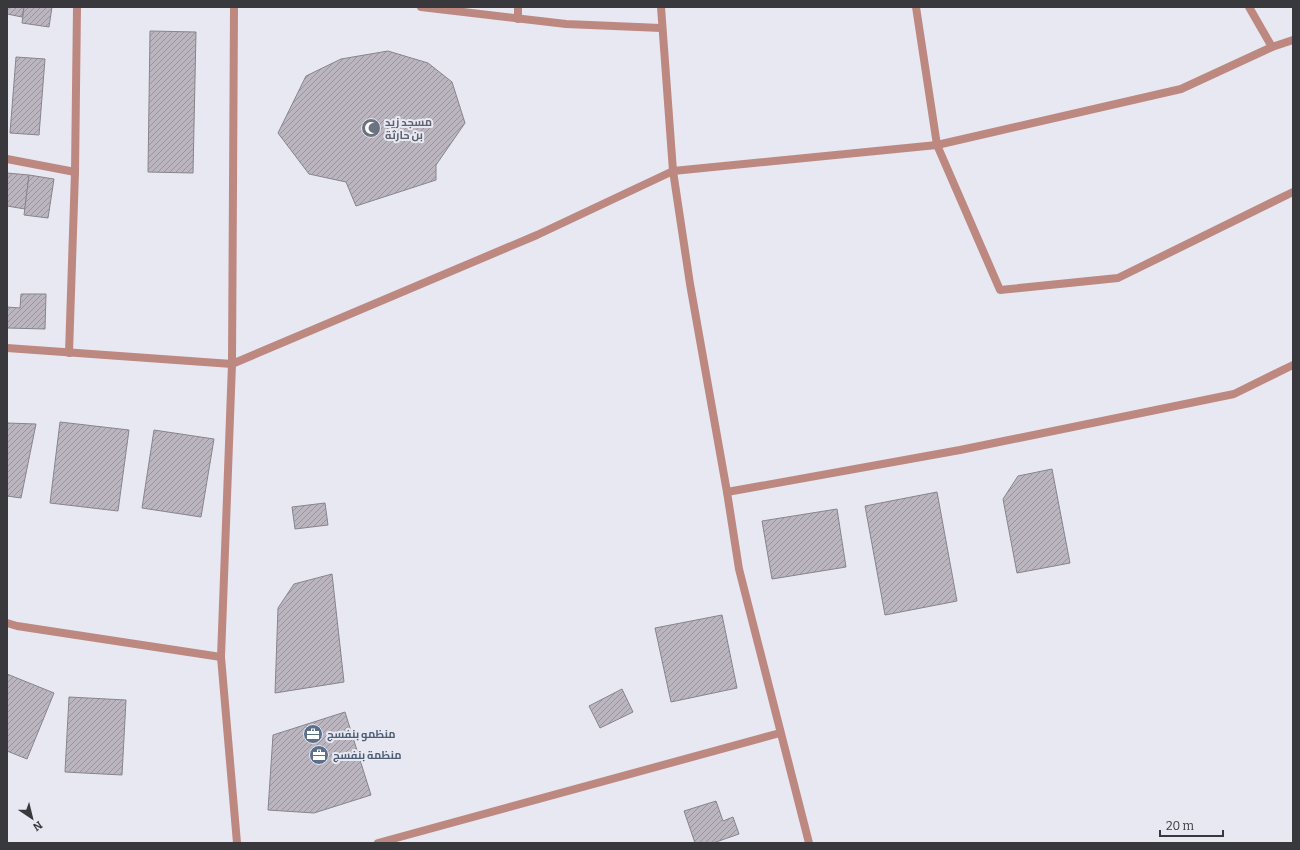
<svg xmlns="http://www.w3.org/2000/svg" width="1300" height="850" font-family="Bitter,Cairo,serif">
<defs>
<pattern id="building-hatch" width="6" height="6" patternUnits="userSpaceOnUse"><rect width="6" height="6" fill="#bab5be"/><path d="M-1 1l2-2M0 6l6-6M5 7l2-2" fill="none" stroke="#98949c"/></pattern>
</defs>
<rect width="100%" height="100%" fill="#e7e8f2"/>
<g fill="url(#building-hatch)" stroke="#89848c">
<path d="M7,7H24L22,17L7,14Z"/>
<path d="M24,7H52L49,27L22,23Z"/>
<path d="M150,31L196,32L193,173L148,172Z"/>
<path d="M388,51L428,63L452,82L465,123L436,165V180L356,206L346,182L309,174L278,133L306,76L341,59Z"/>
<path d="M16,57L45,59L39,135L10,133Z"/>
<path d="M7,173L29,175L25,209L7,206Z"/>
<path d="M29,175L54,179L48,218L24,215Z"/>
<path d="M21,294H46L45,329L7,328V307L20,308Z"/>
<path d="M60,422L129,430L118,511L50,503Z"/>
<path d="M7,423L36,424L21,498L7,496Z"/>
<path d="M154,430L214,439L201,517L142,508Z"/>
<path d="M1052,469L1070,563L1017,573L1003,499L1018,476Z"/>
<path d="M937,492L957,601L885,615L865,506Z"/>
<path d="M325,503L328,525L295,529L292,507Z"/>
<path d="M837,509L846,567L772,579L762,521Z"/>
<path d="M332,574L344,682L275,693L278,608L294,584Z"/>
<path d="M722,615L737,688L671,702L655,628Z"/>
<path d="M7,674L54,693L27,759L7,751Z"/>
<path d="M622,689L633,712L600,728L589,706Z"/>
<path d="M69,697L126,700L122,775L65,772Z"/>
<path d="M345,712L371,795L314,813L268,810L273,735Z"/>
<path d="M716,801L723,821L733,817L739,834L713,843H695L684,811Z"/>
</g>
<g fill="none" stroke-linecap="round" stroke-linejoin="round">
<g stroke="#bd8880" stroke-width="8">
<path d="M234,7L232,364L221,657L237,843"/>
<path d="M421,7L566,24L661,28"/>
<path d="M661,7L673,171L690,284L727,492L739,569L809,843"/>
<path d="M916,7L937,145L1000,290L1118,278L1293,192"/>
<path d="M1249,7L1272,47"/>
<path d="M518,19V7"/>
<path d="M7,159L75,172"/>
<path d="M7,348L232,364L537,235L673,171L937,145L1181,89L1272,47L1293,40"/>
<path d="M69,353L75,172L77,7"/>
<path d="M727,492L960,450L1234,394L1293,365"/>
<path d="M7,623L17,626L221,657"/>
<path d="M378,843L780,733"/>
</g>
</g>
<defs>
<g id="mosque-disc" transform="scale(1)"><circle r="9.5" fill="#6b7280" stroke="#e7e8f2"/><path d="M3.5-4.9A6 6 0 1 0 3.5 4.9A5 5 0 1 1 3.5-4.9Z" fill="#fff"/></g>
<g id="office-disc" transform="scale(1)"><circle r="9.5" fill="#5c6f8a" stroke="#e7e8f2"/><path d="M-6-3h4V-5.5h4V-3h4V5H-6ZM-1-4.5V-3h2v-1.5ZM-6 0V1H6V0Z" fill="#fff"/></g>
</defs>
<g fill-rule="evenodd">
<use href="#mosque-disc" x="371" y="128"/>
<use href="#office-disc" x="313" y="734"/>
<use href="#office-disc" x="319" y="755"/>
</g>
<g text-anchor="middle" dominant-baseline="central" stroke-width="4" stroke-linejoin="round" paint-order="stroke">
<g font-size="11" font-weight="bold" fill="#5b616d" stroke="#e7e8f2" text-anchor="start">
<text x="385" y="122">مسجد زيد<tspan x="385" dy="13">بن حارثة</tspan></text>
</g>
<g font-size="11" font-weight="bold" fill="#4e5e75" stroke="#e7e8f2" text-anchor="start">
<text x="327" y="734">منظمو بنفسج</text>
<text x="333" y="755">منظمة بنفسج</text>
</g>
</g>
<rect width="1300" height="850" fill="none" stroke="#39393d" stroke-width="16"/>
<g transform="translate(32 818) rotate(145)" stroke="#e7e8f2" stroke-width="3" paint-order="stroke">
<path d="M0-3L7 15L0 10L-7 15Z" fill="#39393d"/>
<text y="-6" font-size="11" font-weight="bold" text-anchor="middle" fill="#39393d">N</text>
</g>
<path d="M1160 830v6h63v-6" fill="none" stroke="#39393d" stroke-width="2"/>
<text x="1166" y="830" font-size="12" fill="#39393d" stroke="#e7e8f2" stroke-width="3" paint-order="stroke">20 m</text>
</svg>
